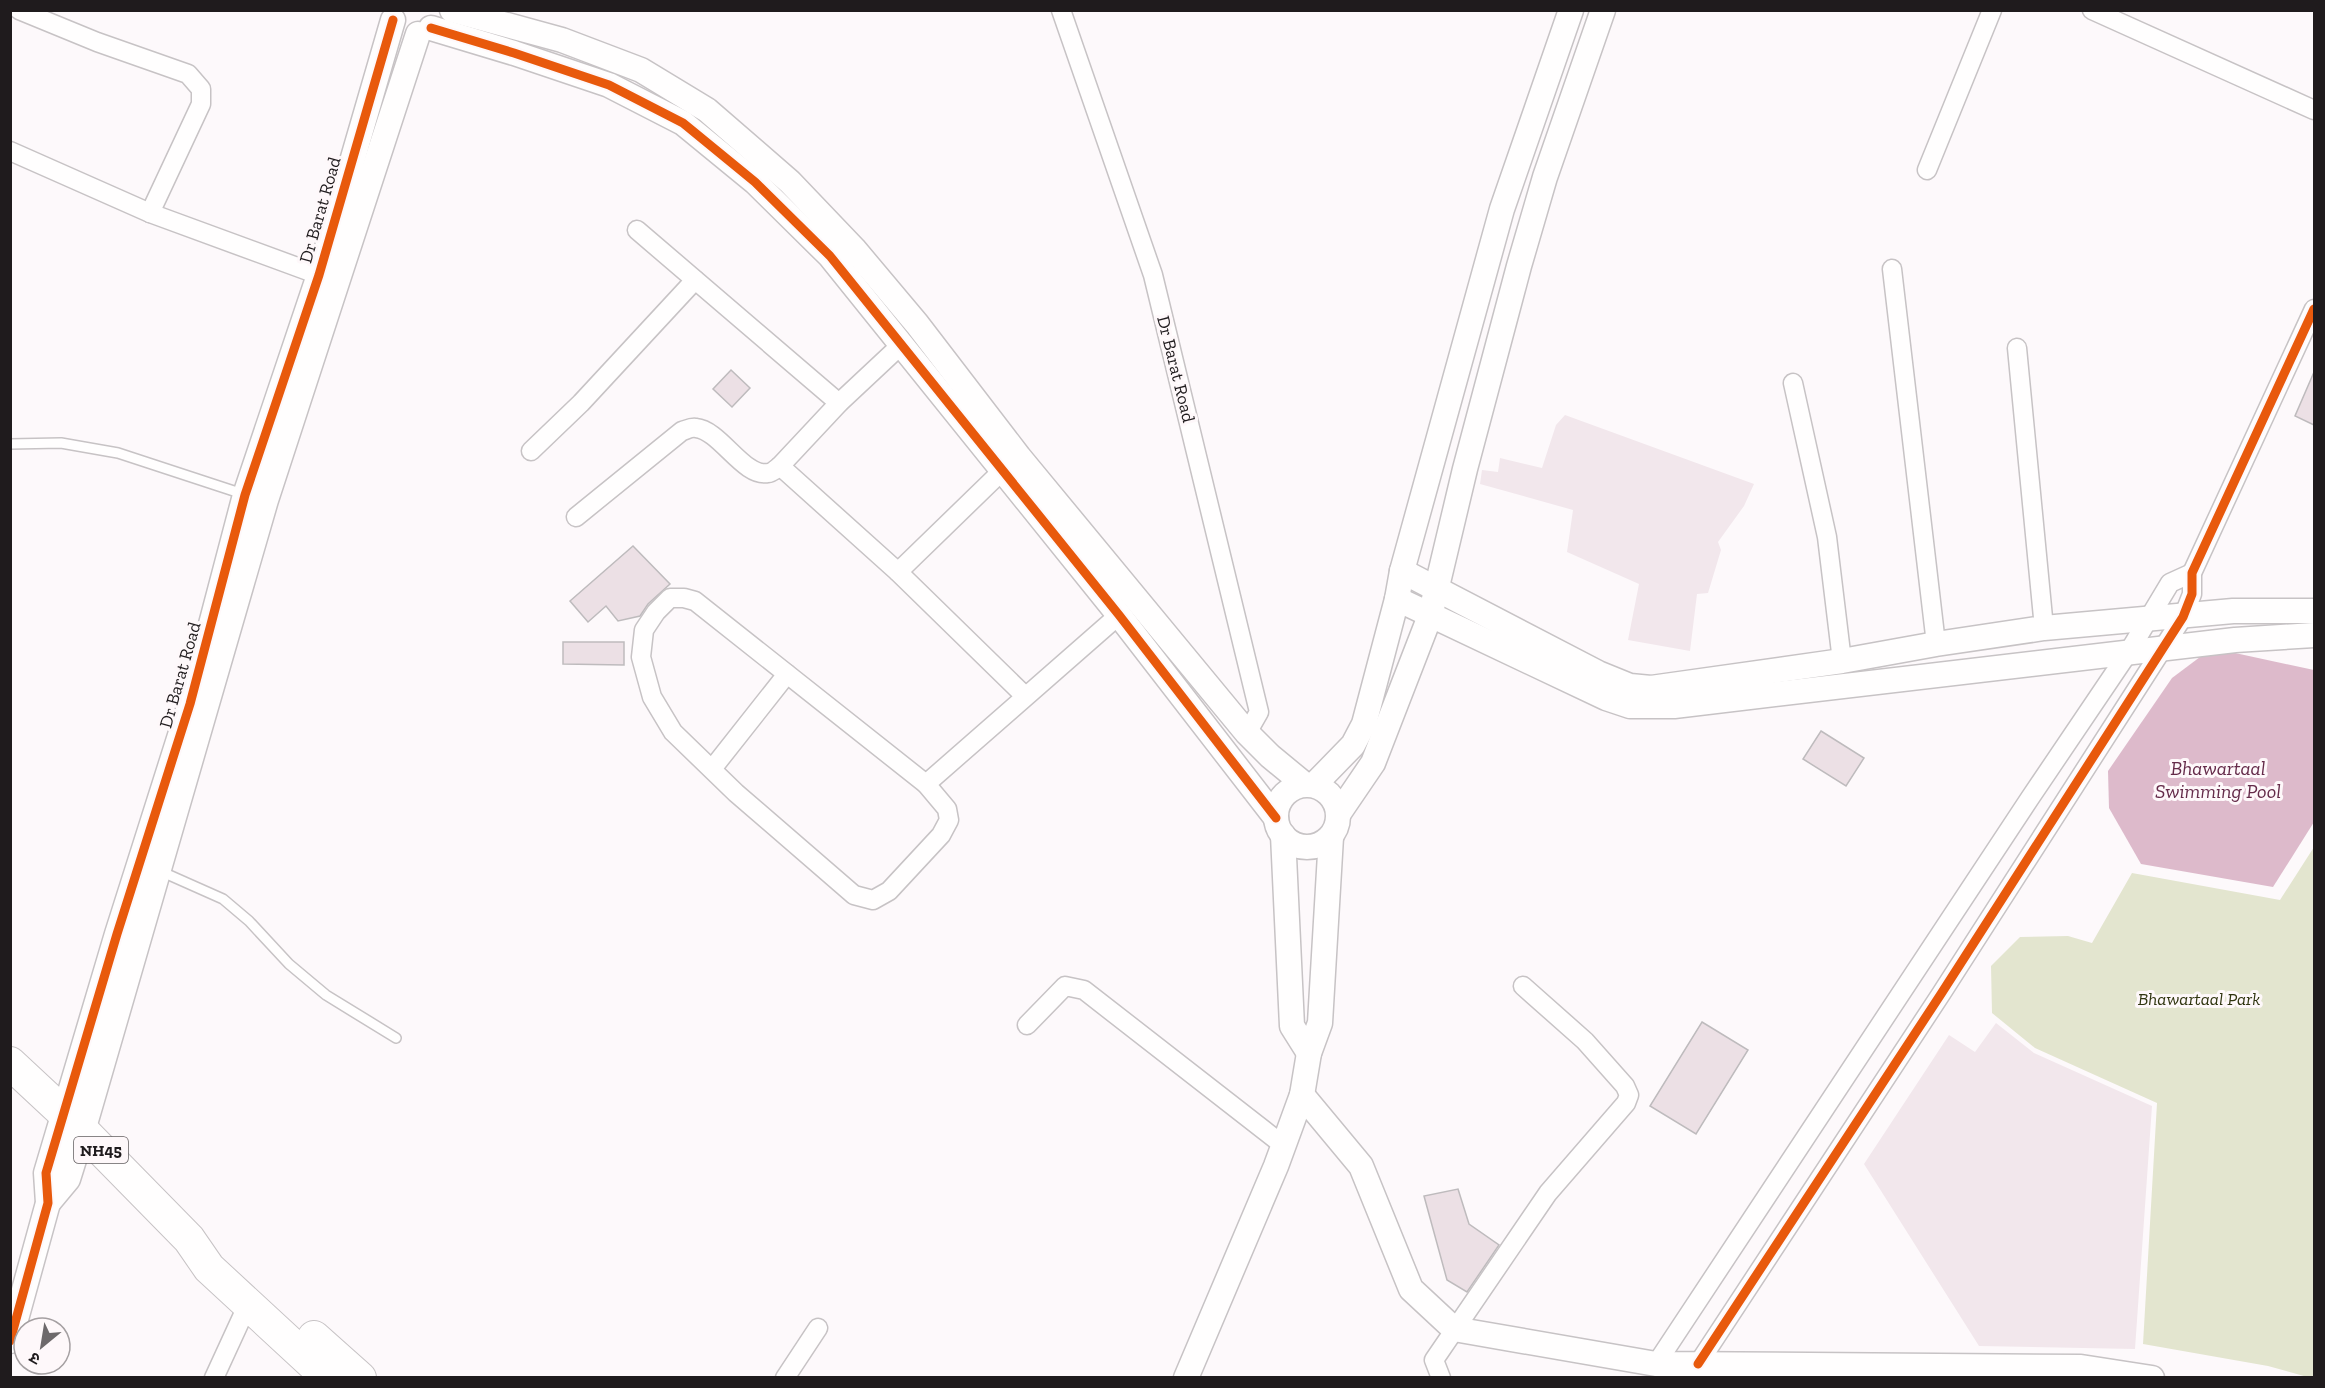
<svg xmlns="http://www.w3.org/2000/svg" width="2325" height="1388" font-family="'Zilla Slab','Noto Sans Devanagari',serif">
<rect width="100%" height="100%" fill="#fdf9fb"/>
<g fill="#f2e7ec">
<path d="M1565,415L1754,484L1744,506L1718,542L1721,550L1708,593L1697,594L1690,651L1628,640L1639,584L1567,552L1573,510L1480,484L1482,470L1498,472L1500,458L1542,468L1556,425Z"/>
<path d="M1996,1023L2034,1053L2152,1106L2135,1349L1979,1346L1864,1164L1949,1035L1975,1052Z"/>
</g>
<path fill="#e3e5cf" d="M2314,847V1377L2311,1378L2268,1366L2143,1344L2157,1103L2035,1048L1992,1013L1991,966L2020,937L2068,936L2092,943L2132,873L2280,900Z"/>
<path fill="#ddbacb" d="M2212,648L2314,670V822L2273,887L2141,864L2109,808L2108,771L2172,678Z"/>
<g fill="#ece0e5" stroke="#bebbbd" stroke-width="1.5">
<path d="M731,370L750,388L732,407L713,389Z"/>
<path d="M2314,372V425L2295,416Z"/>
<path d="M633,546L670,584L648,604L640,616L618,621L606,606L588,622L570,601Z"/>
<path d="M563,642H624V665L563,664Z"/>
<path d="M1821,731L1864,758L1846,786L1803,759Z"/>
<path d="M1702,1022L1748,1050L1696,1134L1650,1106Z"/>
<path d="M1458,1189L1469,1224L1499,1245L1467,1292L1447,1280L1424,1196Z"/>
</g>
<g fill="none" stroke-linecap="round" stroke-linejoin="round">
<g stroke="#c7c3c5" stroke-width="12">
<g id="lane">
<path d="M10,444L61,443L118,453L243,494"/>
<path d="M160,871L223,899L249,921L289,964L326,995L396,1038"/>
</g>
</g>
<g stroke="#c7c3c5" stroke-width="21">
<g id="street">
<path d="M19,10L97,42L188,74L201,89V104L150,213"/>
<path d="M1061,10L1153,275L1259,712L1247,733"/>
<path d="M2092,10L2314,110"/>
<path d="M10,151L150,213L319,275"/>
<path d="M1927,170L1992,10"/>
<path d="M637,230L839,403"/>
<path d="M1892,269L1936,644"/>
<path d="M2017,348L2044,628"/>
<path d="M1793,383L1827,537L1842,661"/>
<path d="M531,451L581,403L695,280"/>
<path d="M780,466L898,572L1025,696"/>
<path d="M576,517L682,431C686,430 691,427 696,428C720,430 744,478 768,473C772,473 776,469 780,466L839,403L901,345"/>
<path d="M898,572L1002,471"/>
<path d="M670,598H684L695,601L926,784L947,809L949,820L941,835L889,891L873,900L854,895L736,793L673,732L652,697L641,657L644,630L656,612Z"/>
<path d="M712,769L787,674"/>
<path d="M926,784L1119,615"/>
<path d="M1027,1025L1065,986L1084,990L1283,1145"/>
<path d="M1656,1364L2030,798L2128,653L2170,583L2192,573"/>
<path d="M1698,1364L1941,994L2183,617L2192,594V573L2314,309"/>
<path d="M214,1378L248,1304"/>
<path d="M785,1378L818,1328"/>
<path d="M1441,1378L1434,1360L1548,1193L1626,1103L1629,1095L1625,1086L1585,1041L1523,986"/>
</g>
</g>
<g stroke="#c7c3c5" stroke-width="27">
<g id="secondary">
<path d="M452,10L562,40L641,70L707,110L790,182L854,249L917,324L1019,457L1247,733L1270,756L1304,784"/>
<path d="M431,28L514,53L609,85L683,123L755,182L830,256L1119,615L1276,818"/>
<path d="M1402,571L1598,673L1630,686L1651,688L1842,661L1936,644L2044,628L2233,611H2314"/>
<path d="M1397,599L1606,698L1630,706H1674L2235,640L2314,635"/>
<circle cx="1307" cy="816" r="31"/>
<path d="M1314,785L1353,745L1364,724L1397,599L1402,571L1502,209L1571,10"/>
<path d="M1339,813L1373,763L1430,616L1465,469L1519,266L1545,177L1603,10"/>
<path d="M1283,835L1292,1026L1309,1053"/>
<path d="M1302,1095L1361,1166L1411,1289L1454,1329L1656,1364L2081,1367L2152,1378"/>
<path d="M48,1203L68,1179L83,1131L266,500L418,34"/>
<path d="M10,1341L48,1203L46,1173L117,934L190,704L245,495L319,275L393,20"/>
<path d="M1186,1378L1276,1166L1302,1095L1309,1053L1320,1023L1331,837"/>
</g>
</g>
<g stroke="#c7c3c5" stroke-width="34">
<g id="highway">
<path d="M10,1063L83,1131L189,1239L209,1268L328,1378"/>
<path d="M314,1337L360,1378"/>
</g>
</g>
<use href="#lane" stroke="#fffefe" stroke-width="9"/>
<use href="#street" stroke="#fffefe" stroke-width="18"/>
<use href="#secondary" stroke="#fffefe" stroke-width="24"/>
<use href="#highway" stroke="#fffefe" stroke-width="32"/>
<g stroke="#fef8fa" stroke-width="13">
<g id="cycleway">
<path d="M431,28L514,53L609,85L683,123L755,182L830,256L1119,615L1276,818"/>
<path d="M10,1341L48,1203L46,1173L117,934L190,704L245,495L319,275L393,20"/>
<path d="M1698,1364L1941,994L2183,617L2192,594V573L2314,309"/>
</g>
</g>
<use href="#cycleway" stroke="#e8590c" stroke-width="9"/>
</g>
<g text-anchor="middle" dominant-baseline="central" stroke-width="6" stroke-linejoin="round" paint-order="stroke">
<rect fill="#fef8fa" stroke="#625d5f" stroke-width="1.5" x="74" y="1137" width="54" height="26" rx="4.5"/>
<g font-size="16" font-weight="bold" fill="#1f1b1d">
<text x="101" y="1150">NH45</text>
</g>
<g font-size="18" fill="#1f1b1d" stroke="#fef8fa">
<text transform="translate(320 210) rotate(-74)">Dr Barat Road</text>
<text transform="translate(1176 369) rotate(76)">Dr Barat Road</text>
<text transform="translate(180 675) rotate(-74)">Dr Barat Road</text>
</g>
<g font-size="18" font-style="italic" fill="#303510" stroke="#fef8fa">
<text x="2199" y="999">Bhawartaal Park</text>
</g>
<g font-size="20" font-style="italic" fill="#642a49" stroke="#fef8fa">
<text x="2218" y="768">Bhawartaal<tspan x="2218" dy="23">Swimming Pool</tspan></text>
</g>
</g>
<rect width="2325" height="1388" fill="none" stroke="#1f1b1d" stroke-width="24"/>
<g transform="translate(42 1346) rotate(210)"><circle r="28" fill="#fef8fa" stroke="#a5a0a2" stroke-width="1.5"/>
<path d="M0-4.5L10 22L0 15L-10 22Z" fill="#6d696b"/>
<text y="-9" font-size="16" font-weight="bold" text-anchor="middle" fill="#1f1b1d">उ</text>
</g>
</svg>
